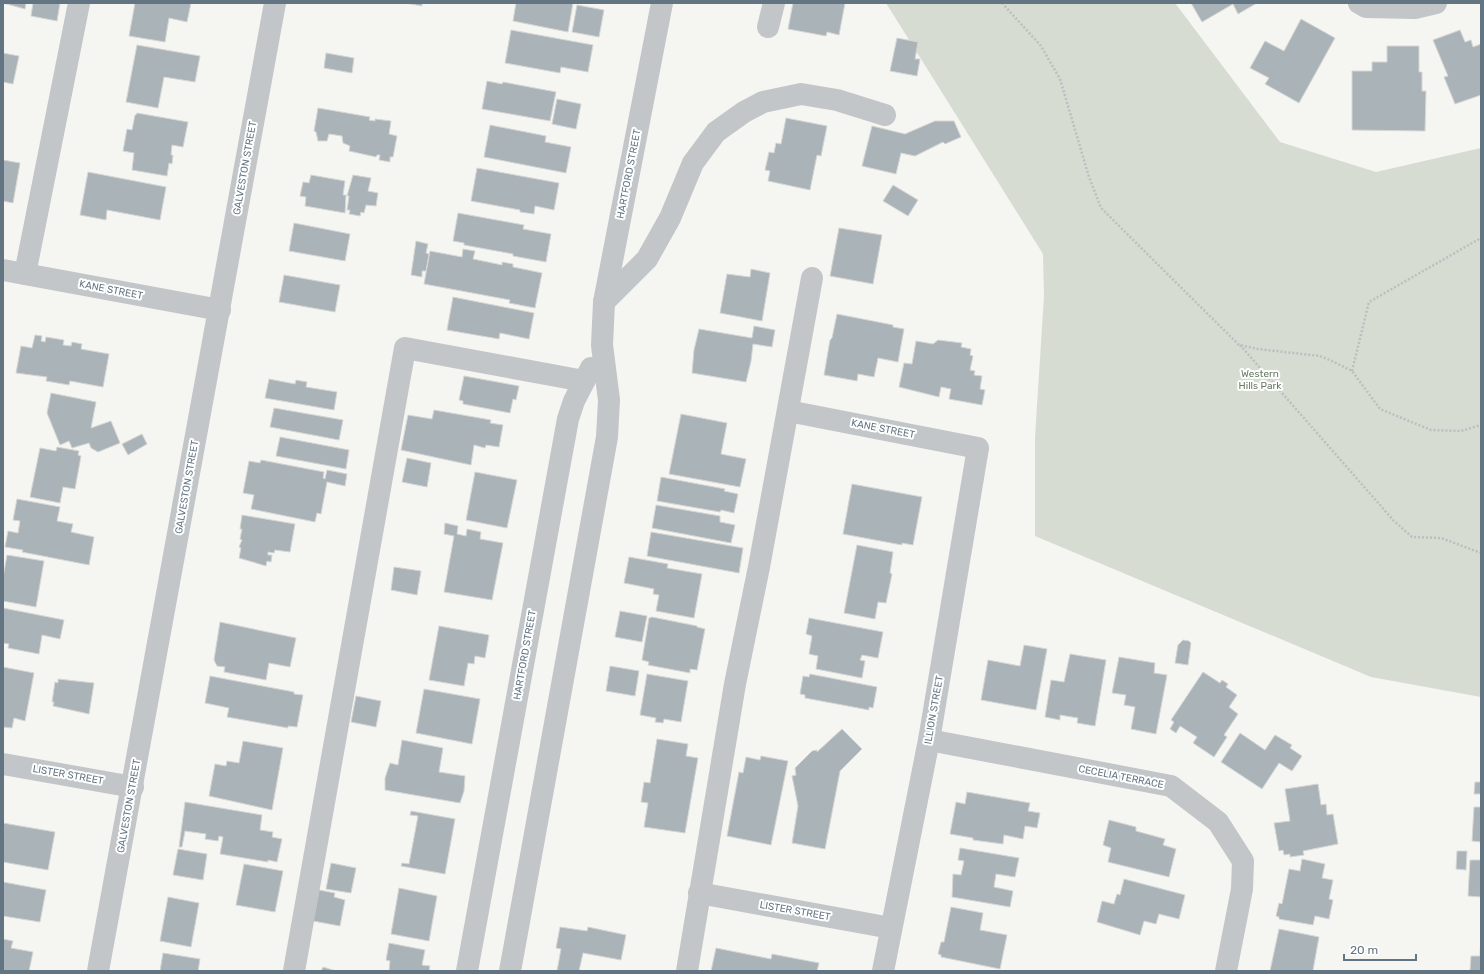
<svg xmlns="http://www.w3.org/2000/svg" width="1484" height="974" font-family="Rubik,sans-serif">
<rect width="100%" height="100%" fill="#f5f5f1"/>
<path fill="#d6dcd2" d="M886,3H1175L1280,142L1376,172L1481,148V697L1371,677L1035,536V437L1044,296L1043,254Z"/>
<g fill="#aab3b8" stroke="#d6d6d4">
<path d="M3,3H26L25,9Z"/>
<path d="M33,3H60L57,21L31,16Z"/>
<path d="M135,3H191L187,22L169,18L165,42L129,36Z"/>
<path d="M405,3H422V6Z"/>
<path d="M516,3H573L568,32L513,21Z"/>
<path d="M793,3H845L839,35L827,32L826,36L788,29Z"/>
<path d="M1191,3H1257L1238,14L1233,4L1202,22Z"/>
<path d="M577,5L604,10L599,37L572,32Z"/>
<path d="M1301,19L1335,38L1299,103L1265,84L1269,78L1250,68L1265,41L1284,51Z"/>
<path d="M511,30L593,45L588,72L561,67L560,73L505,63Z"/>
<path d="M1460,30L1465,42L1471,40L1473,47L1481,44V95L1455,104L1444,77L1448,76L1433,40Z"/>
<path d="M897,38L918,42L915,59H920L917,76L890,71Z"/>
<path d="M137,45L200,56L195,82L164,77L158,108L126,102Z"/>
<path d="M1387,46H1419V72H1422V91H1426L1425,131L1352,130V71H1372V62H1387Z"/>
<path d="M3,53L19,56L13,84L3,82Z"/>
<path d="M326,53L354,58L352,73L324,68Z"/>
<path d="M487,81L502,84L503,82L556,92L550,121L482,109Z"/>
<path d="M557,99L581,104L576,129L552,124Z"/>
<path d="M318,108L370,117L369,120L375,121V119L391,121L389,134L397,136L393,157H390V162L379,160L380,155H377L376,157L349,151L350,146L343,143L342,136L329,134L327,141H318L316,132L314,131Z"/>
<path d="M137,113L188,122L183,147L172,145L171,155H173L172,164L169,163L167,176L132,170L134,153L123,151L127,129L132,130L135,115H136Z"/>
<path d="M786,118L827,126L821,156L817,155L810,190L768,181L770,171L765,170L769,152L774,153L776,143L781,144Z"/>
<path d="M935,121H954L961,137L945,144L943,142L915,156L901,153L896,174L862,166L872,126L905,134Z"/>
<path d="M490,125L546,136L545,142L571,147L566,173L484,157Z"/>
<path d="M3,160L20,163L13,203L3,201Z"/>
<path d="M477,168L559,183L554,210L535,206L534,214L520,212V210L471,201Z"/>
<path d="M88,172L166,187L160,220L107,210L106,220L80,215Z"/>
<path d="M311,175L345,181L343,195H346L345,213L305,206L306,197L300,196L303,182L309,183Z"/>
<path d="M353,175L371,178L368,191L378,193L376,206L366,205L364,213L361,212L360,216L349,214L350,210H347L349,196H347Z"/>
<path d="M893,185L918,200L908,216L883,201Z"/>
<path d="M458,213L524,225L523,229L551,234L546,262L513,256V254L464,245V243L453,241Z"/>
<path d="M294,223L350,234L345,261L289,251Z"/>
<path d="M839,228L882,235L873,284L830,276Z"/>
<path d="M416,241L428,244L426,253L429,254L426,271H422V277L411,275Z"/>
<path d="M463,249L475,251L473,259L502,265V262L513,264V267L542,273L535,308L509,303L510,300L424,284L430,251L462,257Z"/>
<path d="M751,269L770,273L762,321L720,313L727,274L750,277Z"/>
<path d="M284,275L340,285L335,312L279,302Z"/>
<path d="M453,297L534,313L529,339L500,333L499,339L447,330Z"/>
<path d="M837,314L893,325V327L904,329L898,362L878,358L874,377L858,374L857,381L824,375L830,340L832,338Z"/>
<path d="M754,326L775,330L772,347L753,344L751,361L746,382L692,373L694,350L699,329L752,338Z"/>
<path d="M35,335L42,336L41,341L45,342L46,337L64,340L63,345L71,346L72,342L82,344L81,349L109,354L103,387L70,381L69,385L46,381L47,377L16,373L21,346L32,348Z"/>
<path d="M938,340L962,343L961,347L971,349L970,355L973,356L970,370L975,371L974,375L982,376L980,389L985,390L982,405L949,399L951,389L941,387L939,397L899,387L904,363L912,364L916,341L933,344Z"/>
<path d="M464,376L519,386L516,400L513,399L510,413L463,404V401L459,400Z"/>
<path d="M269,379L295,384L296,380L307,382L306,387L337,392L334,410L265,398Z"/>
<path d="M51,393L96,402L91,428L111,421L120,443L98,452L91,448L89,443L72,448L69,441L60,445L47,413Z"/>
<path d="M274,408L343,420L339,440L270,427Z"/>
<path d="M434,410L491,420L490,423L503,425L499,447L486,445L485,448L474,445L471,465L401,450L408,415L432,419Z"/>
<path d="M681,414L727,423L721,454L746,459L740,487L669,474Z"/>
<path d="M142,434L147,444L128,455L122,444Z"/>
<path d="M280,437L349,450L346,469L276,456Z"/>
<path d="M57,447L79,451L78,455L81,456L75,489L63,487L60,503L30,497L40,448L56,451Z"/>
<path d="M407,458L431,463L427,487L402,482Z"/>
<path d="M261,460L324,472L323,478L325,479L327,470L347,474L345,486L327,482L321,514L317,513L315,522L251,509L254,495L243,493L249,461L260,463Z"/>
<path d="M475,472L517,480L507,528L466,520Z"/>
<path d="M661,477L725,489L724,491L738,494L734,513L721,510L720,512L657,501Z"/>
<path d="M852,484L922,497L913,545L902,543V545L843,534Z"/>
<path d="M17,499L60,507L57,521L73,524L71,532L94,537L89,565L22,552L23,550L5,547L8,531L18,533L20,521L13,520Z"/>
<path d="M656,505L720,516V522L735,525L731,543L652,528Z"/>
<path d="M242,515L295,524L290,552L275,550L274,553L268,552V555H272L271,562L267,561L266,566L239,558L241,548L239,547L242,540L240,539L242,529H240Z"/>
<path d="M445,523L458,526L457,534L466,536L467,529L481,532L480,539L503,543L492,600L444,592L454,536L444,534Z"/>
<path d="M651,532L743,548L739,573L647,556Z"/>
<path d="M857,545L893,552L890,573L892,574L886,603L878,602L875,619L844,613Z"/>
<path d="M7,555L44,561L36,607L3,601V578Z"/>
<path d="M629,557L668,564L667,568L702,574L694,618L656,611L659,595L653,594L654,589L624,583Z"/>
<path d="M394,567L421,571L417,595L391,590Z"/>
<path d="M3,608L64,620L60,639L42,635L39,654L8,648L9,644L3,643Z"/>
<path d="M620,611L647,616L642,642L615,637Z"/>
<path d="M652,617L697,626V627L705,629L697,670L690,669V673L648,665L649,662L642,660L649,618Z"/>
<path d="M809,618L883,632L878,658L862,655L860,660L865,661L862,678L816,669L818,656L809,654L812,636L806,634Z"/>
<path d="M220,622L296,638L290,667L269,663L266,680L224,672L225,667L217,666L214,660Z"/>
<path d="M439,626L489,635L485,658L475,656L474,664L468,663L464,686L429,680Z"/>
<path d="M1183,640L1189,641L1191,643L1188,665L1175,663L1178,645Z"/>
<path d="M1024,645L1047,649L1036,710L981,700L988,660L1020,666Z"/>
<path d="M1070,654L1106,660L1095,726L1077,723L1078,718L1060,715V720L1045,717L1051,680L1064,682Z"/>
<path d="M1119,657L1155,663L1154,673L1167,675L1156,734L1131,729L1135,707L1124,705L1126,695L1112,693Z"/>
<path d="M610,666L639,671L635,696L606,691Z"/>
<path d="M3,667L34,673L25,721L14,718L12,728L3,727Z"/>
<path d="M1203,672L1220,683L1222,680L1228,684L1226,687L1237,695L1229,707L1238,714L1224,735L1227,737L1214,757L1193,743L1197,737L1180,726L1176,733L1170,729L1174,722L1171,720Z"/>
<path d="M647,674L688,681L681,722L664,719L663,723L655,722L656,718L640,715Z"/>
<path d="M810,674L877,687L873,708L869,707V710L805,698V695L800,694L803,676L809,677Z"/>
<path d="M210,676L294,692V694L303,695L297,727L288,726V728L227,717L229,708L205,703Z"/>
<path d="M58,679L94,683L89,714L53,706L54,702H52L55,682L58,683Z"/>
<path d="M424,689L480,699L472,744L416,733Z"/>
<path d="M356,696L381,701L376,727L351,722Z"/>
<path d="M842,729L862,749L840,771L825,849L792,843L798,806L792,776L796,775L795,768L812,751L817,750V752Z"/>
<path d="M1240,733L1265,750L1275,735L1292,745L1290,748L1302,756L1292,771L1279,763L1262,789L1221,762Z"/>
<path d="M657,739L688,744L686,756L698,758L685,833L644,827L648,803L641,802L644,782L650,783Z"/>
<path d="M402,740L443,748L439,772L465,776L464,791L460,803L385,790V778L390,763L398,765Z"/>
<path d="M243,741L283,748L272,810L209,796L215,764L226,766L227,761L239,763Z"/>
<path d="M761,756L788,761L771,845L727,836L739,772L743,773L746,757L760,760Z"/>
<path d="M1475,782H1481V794H1474Z"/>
<path d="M1318,784L1321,805L1326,804L1327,815L1333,814L1338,844L1303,851L1304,855L1290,857V854L1284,855L1283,850L1279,851L1274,823L1290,821L1285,789Z"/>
<path d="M967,792L1030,803L1028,811L1040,813L1037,828L1025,826L1023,839L1004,835L1003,844L973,840V838L950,834L956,802L965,804Z"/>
<path d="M185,802L262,815L260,830L273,832L272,837L282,839L277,862L268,860V862L220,854L223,837L219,836L218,841L205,839L206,834L185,831L182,847H179Z"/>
<path d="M1474,807H1481V842L1472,841Z"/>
<path d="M411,811L455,819L445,874L401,866L402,863L409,864L418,816L410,815Z"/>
<path d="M1109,820L1136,827V831L1165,839L1163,845L1176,849L1169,877L1108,862L1111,848L1103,845Z"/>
<path d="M3,823L55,832L48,870L3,862Z"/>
<path d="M960,848L1019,858L1015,877L996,874L994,887L1013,891L1010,907L952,897L953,874L961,875L964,861L958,860Z"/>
<path d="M178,849L207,854L203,880L173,875Z"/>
<path d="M1457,851H1467L1466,870L1456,869Z"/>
<path d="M1302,859L1325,864L1322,878L1333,880L1329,899L1333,900L1329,919L1315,916L1313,925L1279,919V917L1276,916L1279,903L1282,904L1289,869L1300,871Z"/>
<path d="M1470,860H1481V897L1468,896Z"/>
<path d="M331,863L356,868L351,893L326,889Z"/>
<path d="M244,864L283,871L275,912L236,905Z"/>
<path d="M1124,879L1185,895L1179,919L1159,914L1156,924L1144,921L1140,935L1097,922L1102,901L1114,904L1117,894L1120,895Z"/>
<path d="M3,882L46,890L40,922L3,916Z"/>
<path d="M399,888L437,896L429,941L391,934Z"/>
<path d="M319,890L335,893L334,897L345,900L340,926L313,921Z"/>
<path d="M168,897L199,903L191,947L160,941Z"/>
<path d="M951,907L983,913L980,930L1007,935L1000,969L941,957V955L938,954L941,942H944Z"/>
<path d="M560,927L587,931L588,927L626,935L621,960L583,953L579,971H557L561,949L556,948Z"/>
<path d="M1279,929L1319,937L1313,970L1316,971H1270Z"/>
<path d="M1481,933V971H1470L1471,956H1480Z"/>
<path d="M3,939L13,941L11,948L33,952L29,971H3Z"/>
<path d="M389,943L425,950L422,965L430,966L429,971H389L390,961L386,960Z"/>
<path d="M716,948L771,959L772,954L819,963L817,971H711Z"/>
<path d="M163,953L200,959L198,971H160Z"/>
<path d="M323,967L336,971H321Z"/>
</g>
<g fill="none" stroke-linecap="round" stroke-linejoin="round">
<g stroke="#bcbec0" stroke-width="2.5" stroke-dasharray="2 2" stroke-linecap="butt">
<path d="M1002,3L1041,46L1060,79L1089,177L1101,208L1239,345L1258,349L1320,356L1332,361L1352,371L1380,409L1431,430L1461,431L1481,425"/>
<path d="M1240,345L1394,521L1412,537L1441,538L1481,553"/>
<path d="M1352,371L1369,302L1481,238"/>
</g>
<g stroke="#c2c6c9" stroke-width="22">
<path d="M1359,3L1366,7L1415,8L1436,3"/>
<path d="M768,27L774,3"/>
<path d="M3,270L220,310"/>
<path d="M25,274L79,3"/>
<path d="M604,302L647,259L670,218L693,163L716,132L744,112L763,102L801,94L837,100L885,115"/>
<path d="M788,411L978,448L929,740L883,971"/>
<path d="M929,740L1171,786L1218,822L1243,861L1242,889L1226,971"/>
<path d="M3,764L133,787"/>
<path d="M699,893L891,928"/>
<path d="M98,971L275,3"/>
<path d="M294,971L405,348L584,381"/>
<path d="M467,971L568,419L574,401L591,368"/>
<path d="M510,971L607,437L609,400L602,345L604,302L662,3"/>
<path d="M687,971L735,684L759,567L812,278"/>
</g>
</g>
<g text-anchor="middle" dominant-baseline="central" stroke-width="4" stroke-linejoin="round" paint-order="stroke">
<g font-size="10" fill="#637583" stroke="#fff">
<text transform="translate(245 168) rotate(-80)">GALVESTON STREET</text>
<text transform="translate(629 174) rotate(-79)">HARTFORD STREET</text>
<text transform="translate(111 290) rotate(11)">KANE STREET</text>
<text transform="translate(883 429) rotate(11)">KANE STREET</text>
<text transform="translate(187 487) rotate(-80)">GALVESTON STREET</text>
<text transform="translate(525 655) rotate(-80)">HARTFORD STREET</text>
<text transform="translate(934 710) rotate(-80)">ILLION STREET</text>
<text transform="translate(68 775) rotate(10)">LISTER STREET</text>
<text transform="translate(1121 777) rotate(11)">CECELIA TERRACE</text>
<text transform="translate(129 806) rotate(-80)">GALVESTON STREET</text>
<text transform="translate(795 911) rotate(10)">LISTER STREET</text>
</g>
<g font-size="10" fill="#677a62" stroke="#fff">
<text x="1260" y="374">Western<tspan x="1260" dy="12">Hills Park</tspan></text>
</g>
</g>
<rect width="1484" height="974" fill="none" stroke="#637583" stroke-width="8"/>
<path d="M1344 954v6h72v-6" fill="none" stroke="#637583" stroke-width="2"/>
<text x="1350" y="954" font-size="12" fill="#637583" stroke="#ffffff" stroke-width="3" paint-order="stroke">20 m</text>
</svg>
